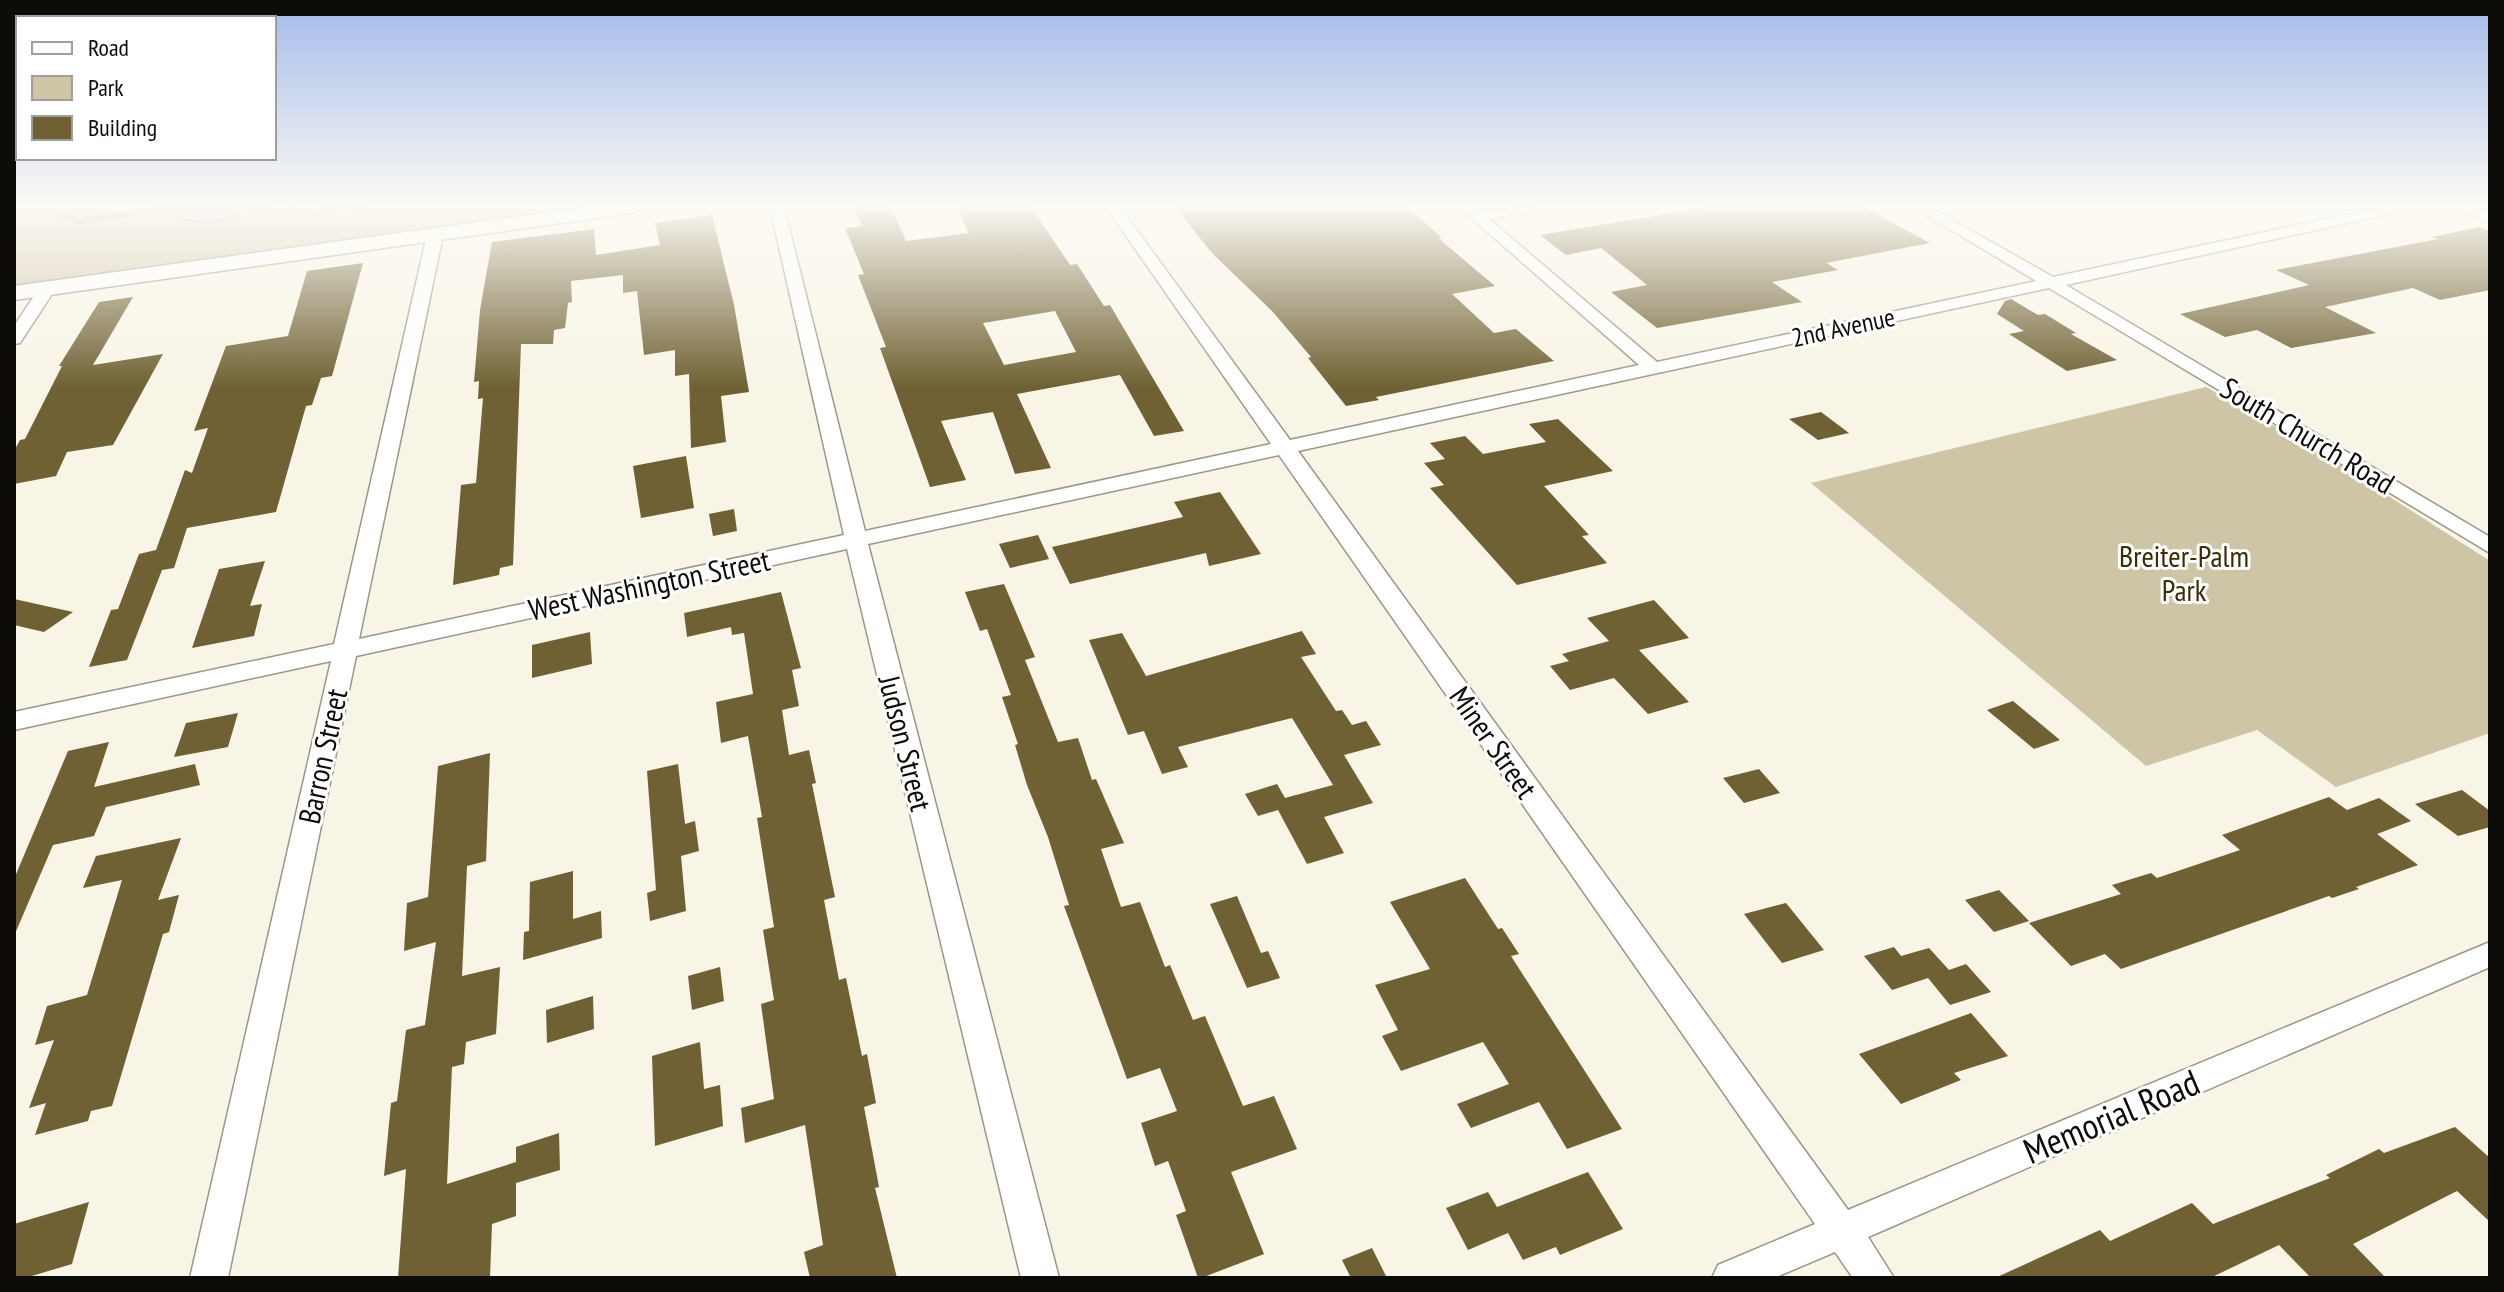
<svg xmlns="http://www.w3.org/2000/svg" width="2504" height="1292" font-family="'PT Sans Narrow',sans-serif">
<rect width="100%" height="100%" fill="#f8f4e6"/>
<g fill="#cec4a6">
<path d="M14,207H587L14,286Z"/>
<path d="M2206,387L2321,453L2490,561V733L2336,787L2257,730L2146,766L1811,483Z"/>
</g>
<path fill="#dfc2ed" stroke="#a08ba8" stroke-width="2" d="M177,207H269L209,222L183,220Z"/>
<g fill="none" stroke-linecap="round" stroke-linejoin="round">
<g stroke="#a08ba8" stroke-width="6">
<path d="M63,207L66,216L80,221L171,207"/>
<path d="M286,207L297,208"/>
<path d="M317,211L367,207"/>
</g>
</g>
<g fill="#6f6133" fill-rule="evenodd">
<path d="M853,207H891L906,241L969,233L956,207H1031L1070,265L1077,264L1104,306L1110,305L1184,431L1154,436L1120,375L1017,394L1051,468L1015,474L993,412L941,421L966,480L930,487L880,348L886,347L858,275L864,274L845,228L862,226ZM1055,311L1076,352L1004,365L983,323Z"/>
<path d="M1175,207H1407L1442,238H1438L1495,286L1452,294L1494,333L1516,329L1554,361L1376,397L1379,400L1346,406L1308,358L1311,357L1273,312L1212,253Z"/>
<path d="M1708,207H1863L1930,243L1826,263L1838,270L1772,282L1802,302L1657,328L1611,292L1647,285L1601,248L1566,255L1540,235Z"/>
<path d="M712,215L734,305L749,392L721,396L726,442L691,448L689,374L675,376V350L644,355L637,291L623,293V275L571,281L572,302L568,303L565,328L554,330L553,344H521L513,565L500,568L499,575L453,585L461,485L476,483L483,398L478,399L479,381L474,382L480,310L492,242L594,229L596,255L660,245L655,223Z"/>
<path d="M2479,227L2490,231V290L2440,300L2413,288L2325,307L2376,333L2291,348L2257,330L2225,337L2180,314L2309,285L2276,270L2438,239L2432,237Z"/>
<path d="M363,263L332,376L321,378L312,405L306,406L276,512L187,528L174,568L162,570L127,660L89,667L111,610L118,609L139,554L156,550L185,470L192,473L208,428L194,431L226,346L288,336L307,271Z"/>
<path d="M133,297L93,365L163,354L113,445L67,452L56,476L14,484V451L20,440L25,439L62,366H59L99,302Z"/>
<path d="M2011,299L2038,315L2045,314L2076,333L2071,334L2117,360L2067,371L2009,334L2024,331L1997,314L2005,301Z"/>
<path d="M1821,412L1849,433L1818,440L1789,419Z"/>
<path d="M1558,419L1613,471L1544,486L1589,535L1582,536L1607,563L1517,585L1430,488L1444,485L1424,463L1445,459L1430,443L1465,436L1483,454L1546,442L1529,424Z"/>
<path d="M686,456L694,508L641,518L633,466Z"/>
<path d="M1220,492L1261,554L1209,566L1206,553L1070,584L1052,547L1183,517L1174,502Z"/>
<path d="M734,509L737,531L713,536L709,514Z"/>
<path d="M1038,535L1049,559L1010,568L999,544Z"/>
<path d="M265,561L250,606L262,604L254,636L192,648L219,569Z"/>
<path d="M1004,584L1035,657L1025,660L1058,742L1078,738L1092,780L1096,779L1124,843L1101,849L1121,907L1140,902L1165,967L1170,965L1193,1020L1205,1016L1243,1106L1274,1096L1297,1149L1231,1172L1264,1254L1201,1278H1198L1176,1215L1186,1211L1168,1161L1155,1166L1141,1123L1177,1111L1160,1068L1127,1079L1064,906L1069,905L1048,837L1027,785L1015,745L1018,744L1002,697L1011,695L987,629L980,631L965,592Z"/>
<path d="M781,592L801,668L792,670L799,706L782,710L789,755L809,750L816,783L812,784L835,897L824,900L839,980L846,978L862,1056L867,1054L876,1103L864,1107L879,1187L875,1188L897,1278H810L804,1252L823,1245L805,1125L745,1143L741,1108L774,1099L761,1004L774,1000L763,930L774,927L757,818L762,817L748,736L721,743L716,702L753,694L744,633L732,635L731,627L687,637L684,613Z"/>
<path d="M14,599L73,612L44,632L14,625Z"/>
<path d="M1654,600L1689,638L1639,650L1689,702L1648,714L1614,678L1570,690L1550,666L1569,661L1562,654L1609,641L1587,618Z"/>
<path d="M1302,631L1316,654L1301,657L1336,711L1342,710L1352,725L1366,721L1381,745L1344,755L1373,803L1324,817L1344,853L1307,864L1278,810L1258,816L1245,794L1277,784L1285,798L1333,785L1292,718L1178,747L1188,767L1162,774L1144,731L1128,735L1089,640L1122,633L1146,676Z"/>
<path d="M590,632L592,664L532,678V645Z"/>
<path d="M2013,701L2060,740L2034,749L1987,710Z"/>
<path d="M238,713L228,747L174,757L186,723Z"/>
<path d="M109,742L94,787L195,764L200,785L106,807L94,836L53,845L14,936V879L68,751Z"/>
<path d="M490,753L486,861L467,866L462,976L500,967L496,1034L466,1042L464,1064L452,1067L447,1184L516,1162V1147L559,1133L560,1170L516,1183V1216L492,1224L490,1278H398L406,1169L384,1176L391,1103L397,1101L406,1030L425,1025L436,942L404,951L407,903L428,897L438,766Z"/>
<path d="M678,764L685,824L695,821L699,851L681,856L686,911L650,921L647,893L656,890L647,771Z"/>
<path d="M1759,769L1780,793L1744,803L1723,778Z"/>
<path d="M2462,790L2490,811V827L2458,836L2415,804Z"/>
<path d="M2329,797L2347,810L2379,798L2411,821L2377,834L2418,865L2356,887L2359,889L2332,898L2329,896L2121,969L2105,954L2071,966L2029,923L2121,894L2112,885L2151,873L2157,878L2240,850L2222,835Z"/>
<path d="M181,838L158,900L179,895L169,932L163,934L112,1106L91,1111L88,1121L35,1135L46,1103L29,1108L54,1040L35,1045L47,1006L87,995L122,880L83,888L96,856Z"/>
<path d="M573,871V919L601,911L602,938L523,960L524,932L529,931L530,882Z"/>
<path d="M1465,878L1498,929L1502,928L1519,954L1511,956L1622,1129L1567,1149L1539,1102L1471,1128L1457,1104L1509,1084L1483,1042L1401,1071L1382,1036L1398,1030L1375,985L1430,969L1390,902Z"/>
<path d="M1999,890L2029,921L1994,932L1965,900Z"/>
<path d="M1237,896L1261,953L1268,951L1280,978L1247,988L1210,904Z"/>
<path d="M1786,903L1824,950L1782,963L1744,914Z"/>
<path d="M1894,947L1901,956L1929,948L1949,970L1966,964L1991,992L1950,1005L1928,978L1892,990L1864,956Z"/>
<path d="M720,967L724,1001L692,1010L688,976Z"/>
<path d="M593,996L594,1029L547,1043L546,1010Z"/>
<path d="M1971,1013L2008,1056L1954,1073L1961,1080L1901,1104L1859,1054Z"/>
<path d="M700,1042L704,1089L720,1085L723,1126L655,1146L652,1056Z"/>
<path d="M2455,1127L2490,1158V1222L2457,1191L2353,1244L2386,1278H2311L2279,1245L2210,1278H1995L2100,1230L2110,1241L2192,1203L2213,1224L2330,1178L2326,1175L2379,1149L2384,1153Z"/>
<path d="M1588,1172L1623,1229L1560,1255L1556,1247L1523,1260L1508,1233L1468,1250L1446,1208L1488,1192L1497,1207Z"/>
<path d="M89,1202L72,1264L25,1278H14V1224Z"/>
<path d="M1372,1248L1387,1278H1351L1342,1260Z"/>
</g>
<g fill="none" stroke-linecap="round" stroke-linejoin="round">
<g stroke="#9a968a" stroke-width="3">
<g id="street">
<path d="M770,207H784L865,531L1271,444L1106,207H1120L1290,440L1639,365L1459,207H1475L1480,211L1541,207L1534,211L1489,219L1657,362L2036,281L1913,207H1930L2053,277L2383,207H2410L2403,211L2066,285L2490,537V553L2049,288L1298,451L1848,1210L2490,942V967L1868,1237L1894,1278H1853L1835,1252L1774,1278H1712L1718,1265L1815,1224L1279,455L868,544L1059,1278H1021L847,549L356,656L228,1278H190L331,661L14,730V712L334,644L427,235L435,230L443,235L359,639L844,535Z"/>
<path d="M2455,207H2475L2490,213V223Z"/>
<path d="M48,283L56,288L20,343L14,344V326L42,284Z"/>
</g>
</g>
<g stroke="#9a968a" stroke-width="3">
<path id="secondary" d="M589,207H644L633,213L14,300V286Z"/>
</g>
<use href="#street" fill="#fff" fill-rule="evenodd"/>
<use href="#secondary" fill="#fff" fill-rule="evenodd"/>
</g>
<linearGradient id="sky" x2="0" y2="1"><stop stop-color="#a4baea"/><stop offset="0.53" stop-color="#fcfaf4"/><stop offset="1" stop-color="#fcfaf4" stop-opacity="0"/></linearGradient>
<rect width="2504" height="388" fill="url(#sky)"/>
<g text-anchor="middle" dominant-baseline="central" stroke-width="6" stroke-linejoin="round" paint-order="stroke">
<g font-size="26" fill="#0e0c08" stroke="#fff">
<text transform="translate(1843 327) rotate(-12)">2nd Avenue</text>
</g>
<g font-size="30" fill="#0e0c08" stroke="#fff">
<text transform="translate(2308 435) rotate(31)">South Church Road</text>
<text transform="translate(649 584) rotate(-12)">West Washington Street</text>
<text transform="translate(1494 742) rotate(55)">Miner Street</text>
<text transform="translate(906 743) rotate(76)">Judson Street</text>
<text transform="translate(322 756) rotate(-78)">Barron Street</text>
</g>
<g font-size="30" fill="#382d04" stroke="#fff">
<text x="2184" y="555">Breiter-Palm<tspan x="2184" dy="34">Park</tspan></text>
</g>
<g font-size="36" fill="#0e0c08" stroke="#fff">
<text transform="translate(2111 1116) rotate(-23)">Memorial Road</text>
</g>
</g>
<rect width="2504" height="1292" fill="none" stroke="#0e0c08" stroke-width="32"/>
<rect x="16" y="16" width="260" height="144" fill="#ffffff" stroke="#9f9e9c" stroke-width="2"/>
<rect x="32" y="42" width="40" height="12" fill="#ffffff" stroke="#9f9e9c" stroke-width="2"/>
<text x="88" y="56" font-size="24" fill="#0e0c08">Road</text>
<rect x="32" y="76" width="40" height="24" fill="#cec4a6" stroke="#9f9e9c" stroke-width="2"/>
<text x="88" y="96" font-size="24" fill="#0e0c08">Park</text>
<rect x="32" y="116" width="40" height="24" fill="#6f6133" stroke="#9f9e9c" stroke-width="2"/>
<text x="88" y="136" font-size="24" fill="#0e0c08">Building</text>
</svg>
